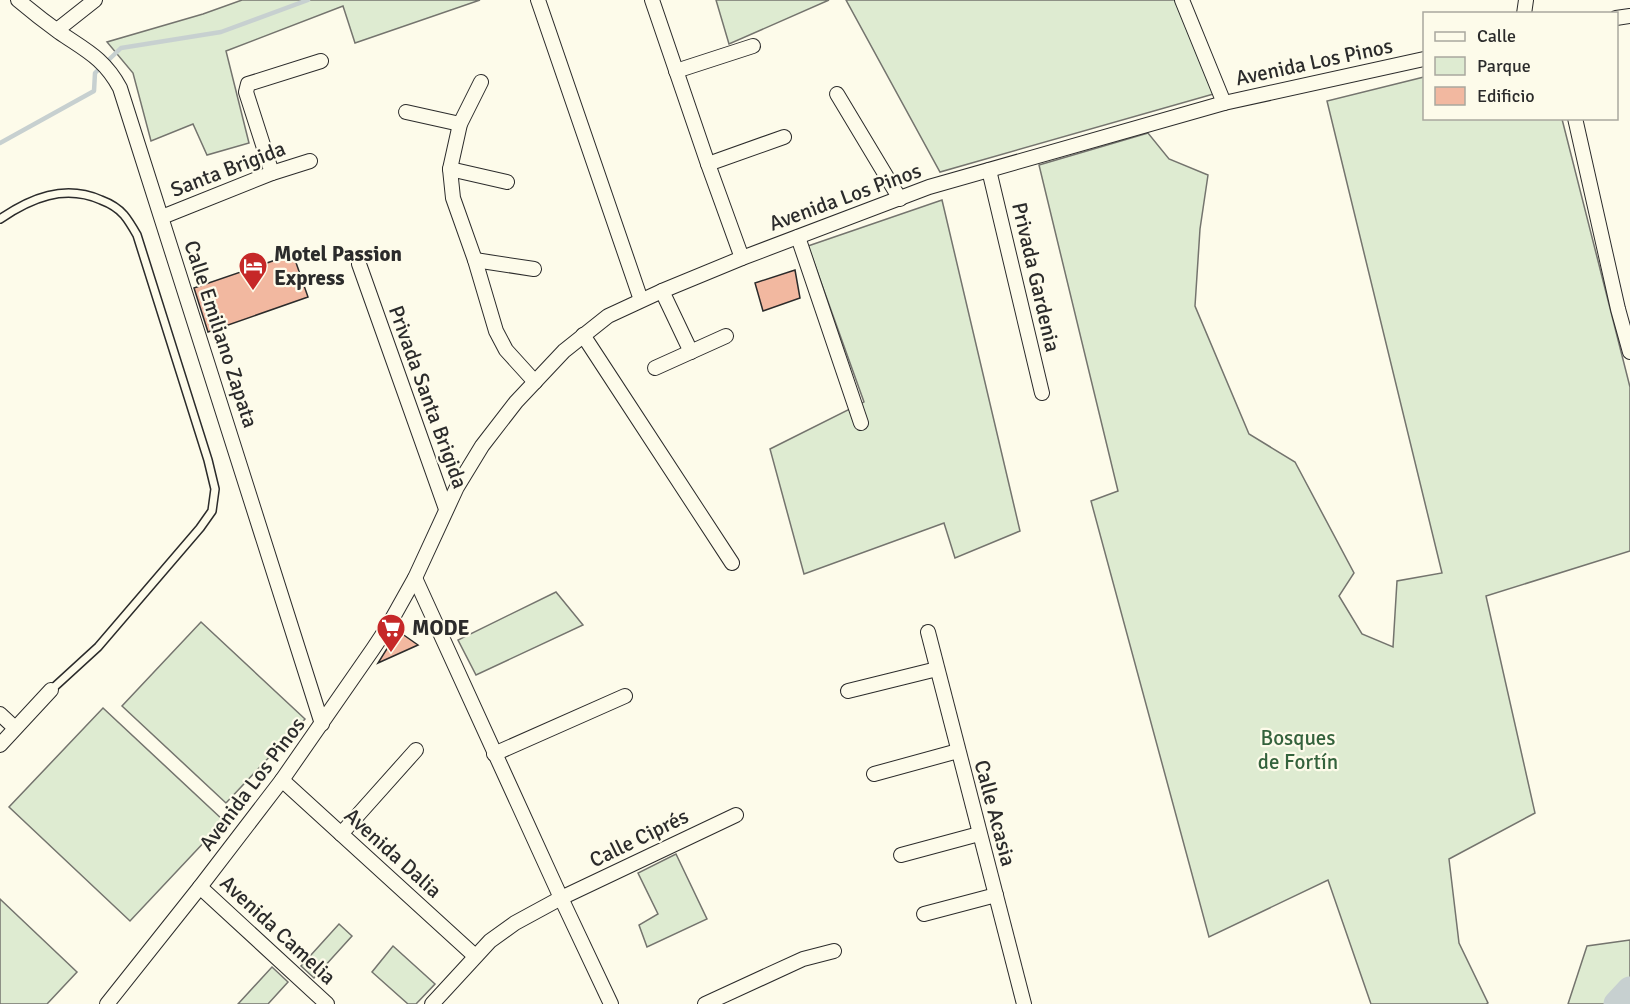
<svg xmlns="http://www.w3.org/2000/svg" width="1630" height="1004" font-family="Signika,sans-serif">
<rect width="100%" height="100%" fill="#fdfbea"/>
<g fill="#deebd1" stroke="#74746e" stroke-width="1.5">
<path d="M242,0H480L355,43L343,6L226,51L249,143L207,155L193,124L151,141L133,73L107,42L203,14Z"/>
<path d="M716,0H829L729,44Z"/>
<path d="M846,0H1178L1217,93L940,172Z"/>
<path d="M1424,77V118L1562,119L1630,387V551L1486,596L1535,813L1449,859L1459,943L1488,1003L1486,1004H1371L1328,880L1209,937L1091,501L1118,491L1039,165L1148,133L1169,159L1208,175L1200,229L1195,306L1249,434L1295,462L1354,573L1339,596L1362,634L1393,647L1397,581L1442,573L1327,101Z"/>
<path d="M942,200L1020,531L955,558L944,523L804,574L770,449L864,402L808,246Z"/>
<path d="M556,592L583,625L476,675L458,640Z"/>
<path d="M201,622L305,719L226,803L122,706Z"/>
<path d="M103,708L224,821L130,921L9,807Z"/>
<path d="M676,854L707,919L647,947L639,925L658,914L638,873Z"/>
<path d="M0,899L77,972L47,1004H0Z"/>
<path d="M339,924L352,936L314,978L301,966Z"/>
<path d="M1630,940V1004H1568L1587,946Z"/>
<path d="M393,946L435,984L416,1004H408L372,972Z"/>
<path d="M272,967L288,982L268,1004H238Z"/>
</g>
<g fill="none" stroke-linecap="round" stroke-linejoin="round">
<path stroke="#c7d0d0" stroke-width="4.5" d="M0,143L94,91L95,73L121,48L221,32L308,0"/>
<path stroke="#c7d0d0" stroke-width="27" d="M1617,1004L1630,990"/>
</g>
<g fill="#f2b8a0" stroke="#2b2b2b" stroke-width="1.5">
<path d="M293,254L308,297L208,332L194,288Z"/>
<path d="M795,270L800,298L763,311L755,283Z"/>
<path d="M398,631L418,645L378,663Z"/>
</g>
<g fill="none" stroke-linecap="round" stroke-linejoin="round">
<g stroke="#2b2b2b" stroke-width="10">
<path id="service" d="M0,219C31,198 64,184 101,200C109,203 118,208 124,215C129,221 133,228 137,235L208,460L215,489L212,511L200,528L98,647L51,690"/>
</g>
<g stroke="#2b2b2b" stroke-width="16">
<g id="minor">
<path d="M18,0C31,11 45,22 59,32C85,50 104,58 120,88L322,724"/>
<path d="M538,0L641,300"/>
<path d="M652,0L708,164L742,258"/>
<path d="M1182,0L1224,103"/>
<path d="M1524,14L1526,0"/>
<path d="M1616,18L1630,16"/>
<path d="M57,30L95,0"/>
<path d="M676,71L753,46"/>
<path d="M481,82L460,124L450,169L453,198L475,260L496,331L506,350L535,382"/>
<path d="M837,94L900,199"/>
<path d="M406,112L460,124"/>
<path d="M1575,118L1618,309L1630,352"/>
<path d="M708,164L784,137"/>
<path d="M450,169L507,182"/>
<path d="M989,170L1042,393"/>
<path d="M272,173L246,92L248,84L321,61"/>
<path d="M162,217L272,173L310,161"/>
<path d="M798,237L861,423"/>
<path d="M475,260L534,269"/>
<path d="M359,264L446,509"/>
<path d="M662,291L691,352"/>
<path d="M583,335L732,563"/>
<path d="M655,368L726,336"/>
<path d="M415,578L561,898L611,1004"/>
<path d="M928,632L1024,1004"/>
<path d="M848,691L937,669"/>
<path d="M0,714L15,728"/>
<path d="M0,745L51,690"/>
<path d="M494,754L625,696"/>
<path d="M874,774L958,751"/>
<path d="M282,780L475,956"/>
<path d="M341,834L416,750"/>
<path d="M901,855L979,834"/>
<path d="M200,887L327,1004"/>
<path d="M924,914L996,895"/>
<path d="M107,1004L200,887L282,780L373,649L387,628L415,578L457,487L482,446L516,402L564,351L608,316L662,291L742,258L929,187L1224,103L1424,59"/>
<path d="M432,1004L490,941L515,923L561,898L736,815"/>
<path d="M705,1004L803,959L834,951"/>
</g>
</g>
<use href="#service" stroke="#fdfbea" stroke-width="7"/>
<use href="#minor" stroke="#fdfbea" stroke-width="14"/>
</g>
<defs>
<g id="hotel-pin" transform="scale(1.5)"><path d="M0 17L-7.5 6A9.5 9.5 0 1 1 7.5 6Z" fill="#c62828" stroke="#fdfbea"/><path d="M-6-4.5h1.5V1H6V5H4.5V3h-9V5H-6ZM-4 0a1.8 1.8 0 1 1 3.6 0ZM.5 0V-2.5h3Q6-2.5 6 0Z" fill="#fff"/></g>
<g id="supermarket-pin" transform="scale(1.5)"><path d="M0 17L-7.5 6A9.5 9.5 0 1 1 7.5 6Z" fill="#c62828" stroke="#fdfbea"/><path d="M-6-5.5h2.5l.6 2H6L4.5 2H-2.5L-4.4-4H-6ZM-1.5 3.2a1.3 1.3 0 1 0 .1 0ZM3 3.2a1.3 1.3 0 1 0 .1 0Z" fill="#fff"/></g>
</defs>
<g fill-rule="evenodd">
<use href="#hotel-pin" x="253" y="266"/>
<use href="#supermarket-pin" x="391" y="628"/>
</g>
<g text-anchor="middle" dominant-baseline="central" stroke-width="4.5" stroke-linejoin="round" paint-order="stroke">
<g font-size="21" fill="#2b2b2b" stroke="#fdfbea">
<text transform="translate(1314 62) rotate(-12)">Avenida Los Pinos</text>
<text transform="translate(228 169) rotate(-21)">Santa Brigida</text>
<text transform="translate(845 197) rotate(-20)">Avenida Los Pinos</text>
<text transform="translate(1036 277) rotate(77)">Privada Gardenia</text>
<text transform="translate(221 334) rotate(72)">Calle Emiliano Zapata</text>
<text transform="translate(428 397) rotate(70)">Privada Santa Brigida</text>
<text transform="translate(252 784) rotate(-53)">Avenida Los Pinos</text>
<text transform="translate(995 813) rotate(75)">Calle Acasia</text>
<text transform="translate(639 838) rotate(-26)">Calle Ciprés</text>
<text transform="translate(393 853) rotate(42)">Avenida Dalia</text>
<text transform="translate(278 930) rotate(43)">Avenida Camelia</text>
</g>
<g font-size="21" font-weight="bold" fill="#2b2b2b" stroke="#fdfbea" text-anchor="start">
<text x="274" y="254">Motel Passion<tspan x="274" dy="24">Express</tspan></text>
<text x="412" y="628">MODE</text>
</g>
<g font-size="21" fill="#34623c" stroke="#fdfbea">
<text x="1298" y="738">Bosques<tspan x="1298" dy="24">de Fortín</tspan></text>
</g>
</g>
<rect x="1423" y="12" width="195" height="108" fill="#fdfbea" stroke="#a9a89e" stroke-width="1.5"/>
<rect x="1435" y="32" width="30" height="9" fill="#fdfbea" stroke="#a9a89e" stroke-width="1.5"/>
<text x="1477" y="42" font-size="18" fill="#2b2b2b">Calle</text>
<rect x="1435" y="57" width="30" height="18" fill="#deebd1" stroke="#a9a89e" stroke-width="1.5"/>
<text x="1477" y="72" font-size="18" fill="#2b2b2b">Parque</text>
<rect x="1435" y="87" width="30" height="18" fill="#f2b8a0" stroke="#a9a89e" stroke-width="1.5"/>
<text x="1477" y="102" font-size="18" fill="#2b2b2b">Edificio</text>
</svg>
